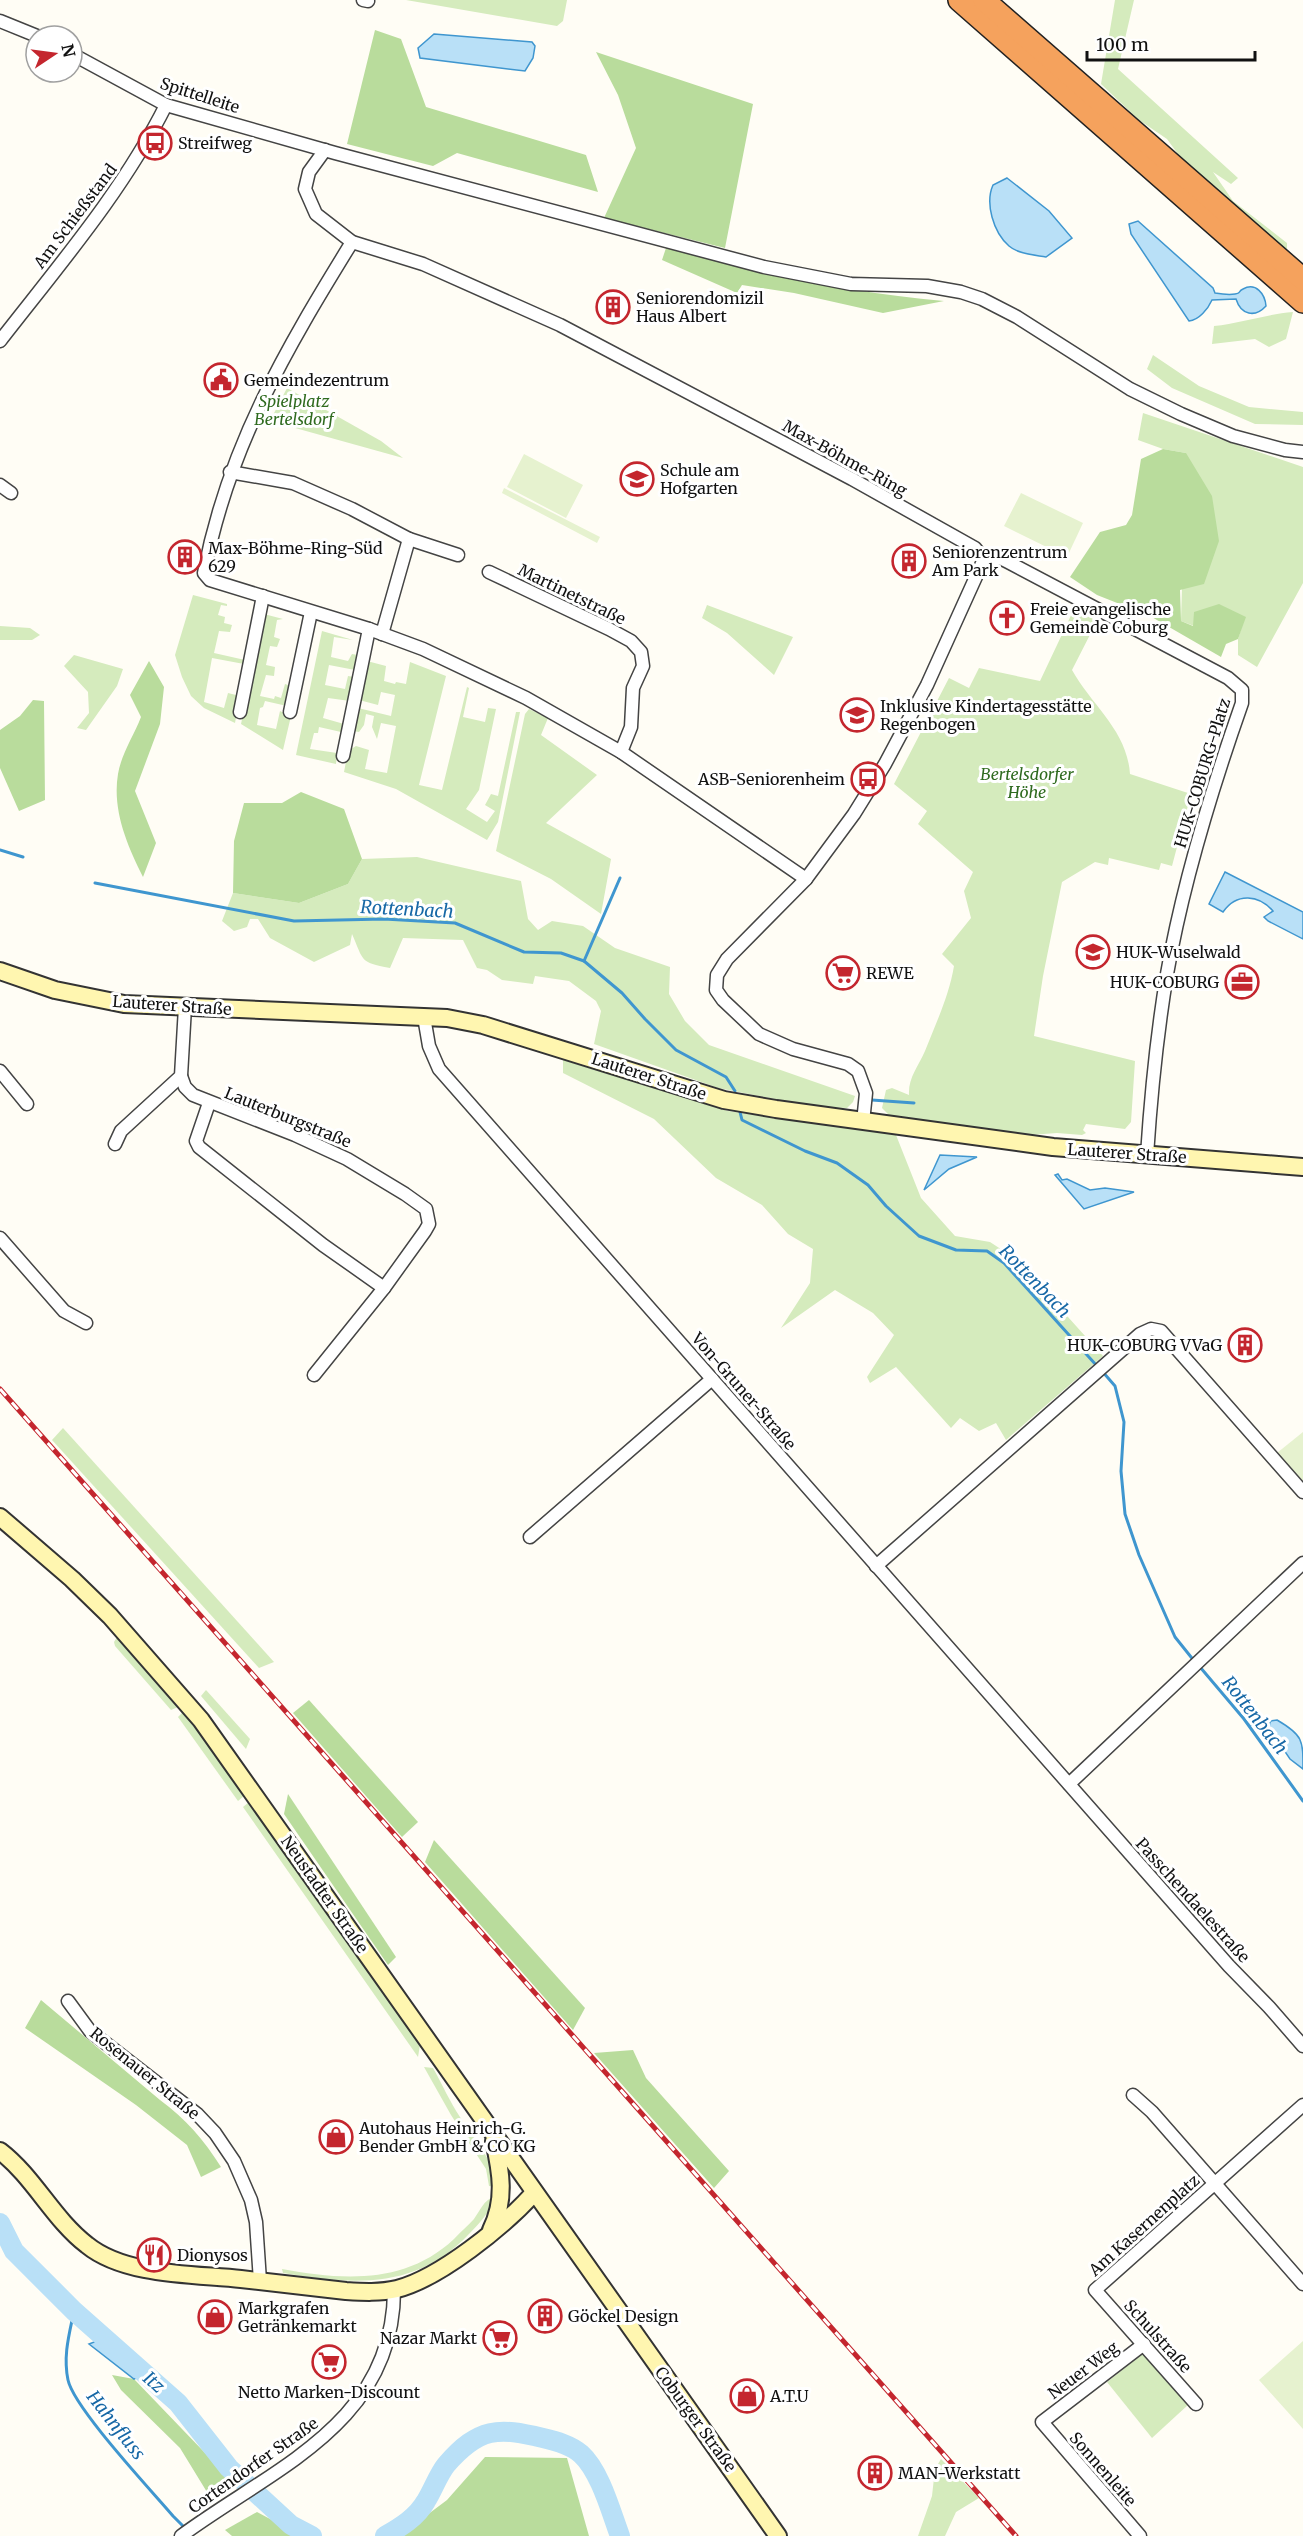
<svg xmlns="http://www.w3.org/2000/svg" width="1303" height="2536" font-family="Merriweather,serif">
<rect width="100%" height="100%" fill="#fffdf5"/>
<g fill="#d5ebbd">
<path d="M406,0H567L563,21L557,26Z"/>
<path d="M1115,0H1134L1118,69L1238,178L1231,184L1213,172L1233,201L1287,243V253L1186,165L1167,139L1139,120L1101,84Z"/>
<path d="M1293,312L1286,339L1269,347L1255,339L1212,344L1214,326C1241,323 1267,314 1293,312Z"/>
<path d="M1153,355L1199,386L1249,407L1303,412V425L1255,424L1172,388L1147,369Z"/>
<path d="M287,388L381,441L403,458L270,421Z"/>
<path d="M1143,413L1303,467V583L1257,667L1238,655V639L1245,617L1194,626L1181,621L1186,453L1163,449L1138,440Z"/>
<path d="M193,595L227,604V606L221,605L218,615L225,617L224,623L232,625L230,632L219,631L214,653L245,660L244,664L212,658L204,702L224,708L228,693L240,696L235,723L204,708L191,696L182,677L175,655Z"/>
<path d="M707,605L793,637L774,675L727,633L702,618Z"/>
<path d="M1074,609L1097,621L1072,670C1092,706 1127,730 1130,774L1191,794L1172,866L1161,863L1159,870L1109,858L1108,865L1095,862L1062,882L1043,976L1034,1036L1135,1061L1131,1122L1125,1129L1086,1124L1083,1130L1086,1133L1082,1135L1057,1133L1030,1135L930,1123L889,1115L882,1108L886,1090L892,1088L909,1095C908,1078 918,1067 925,1051C936,1023 949,996 954,966L942,954L971,918L964,891L973,872L918,824L927,811L894,784L949,678L969,688L979,668L1040,681Z"/>
<path d="M264,614L283,619L277,620L274,637L280,639L277,647L270,646L266,665L275,667L274,676L266,675L260,696L274,699L275,696L281,698L285,684L291,686L287,706L265,701L263,707L260,708L257,725L276,729L280,711L291,716L283,750L241,724Z"/>
<path d="M0,626L30,628L40,635L32,640H0Z"/>
<path d="M322,631L353,640L334,637L331,657L348,661L352,654L358,655L355,670L329,665L325,685L345,689L348,676L354,677L350,701L328,698L323,718L344,724L341,732L319,727L318,733H314L310,749L337,753L336,764L296,755Z"/>
<path d="M74,655L123,669L117,686L86,730L77,728L89,713L88,692L64,666Z"/>
<path d="M367,661L386,666L384,681L395,684L396,682L406,684L410,662L446,676L419,785L442,790L467,687L469,688L463,717L485,722L488,708L496,709L479,790L466,809L487,822L495,811L485,805L491,794L498,796L516,712H520L498,822L487,840L396,789L344,772L348,751L356,746L369,750L365,769L387,773L396,726L381,723L377,739L372,727L374,716L366,714L364,725L359,732L353,731L358,708L391,716L395,695L381,692L378,705L359,700Z"/>
<path d="M529,709L548,718L541,735L597,775L546,823L611,859L601,914L551,879L496,851L525,714Z"/>
<path d="M417,857L521,881L528,919L538,930L552,921L583,926L615,948L670,967L669,994L685,1021L709,1045L855,1096L853,1102L847,1108L816,1107L718,1088L594,1044L601,1011L596,1001L569,981L535,976L533,984L502,980L487,970L477,968L463,940L403,938L390,968C359,962 364,961 352,934L350,945L314,962L270,938L258,919H250L247,927L234,931L222,921L233,893L299,903L348,884L362,859Z"/>
<path d="M563,1060L728,1111L896,1135L921,1198L955,1236L990,1242L1016,1259L1103,1356L1006,1440L996,1423L979,1431L960,1418L951,1428L896,1367L870,1383L867,1377L894,1335L873,1313L835,1290L781,1328L810,1283L813,1249L788,1234L762,1205L716,1178L654,1119L563,1073Z"/>
<path d="M63,1428L274,1662L259,1668L52,1440Z"/>
<path d="M117,1637L178,1707L171,1710L115,1646L114,1642Z"/>
<path d="M206,1690L250,1739L246,1749L201,1696Z"/>
<path d="M183,1712L245,1795L238,1801L178,1717Z"/>
<path d="M249,1802L420,2045L418,2057L243,1807Z"/>
<path d="M424,2067L433,2068C442,2084 450,2102 460,2117C475,2141 493,2159 498,2187L489,2186L486,2169L451,2115Z"/>
<path d="M495,2196C491,2211 480,2223 469,2234C416,2290 353,2285 283,2273L282,2269C342,2280 405,2285 454,2239C460,2232 468,2226 474,2219C481,2209 483,2201 495,2196Z"/>
<path d="M1145,2352L1189,2404L1152,2438L1107,2382Z"/>
<path d="M941,2459L979,2498L956,2512L945,2536H918L932,2496L935,2469Z"/>
</g>
<g fill="#b9dc9c">
<path d="M375,30L401,39L426,107L586,155L598,192L457,153L433,166L347,144Z"/>
<path d="M596,52L753,104L725,248L604,218L636,148L618,95Z"/>
<path d="M666,248C758,272 850,293 944,301L883,313L794,293L742,285L737,293L662,260Z"/>
<path d="M1163,449L1186,453L1212,496L1219,541L1204,584L1180,590L1181,621L1193,626L1194,612L1219,604L1246,617L1238,639L1226,644L1221,657L1150,616L1097,595L1070,577L1100,532L1126,525L1132,515L1141,459Z"/>
<path d="M149,661L164,687L160,724L135,791L156,843L143,877C127,845 112,810 118,774C121,755 134,735 141,717L130,695Z"/>
<path d="M33,700L44,701L45,800L19,811L0,768V730L20,716Z"/>
<path d="M301,792L344,809L362,859L348,884L299,903L233,893L234,841L244,803H282Z"/>
<path d="M309,1700L418,1822L402,1837L293,1713Z"/>
<path d="M288,1794L396,1957L388,1965L284,1814Z"/>
<path d="M434,1840L585,2008L573,2030L425,1862Z"/>
<path d="M41,2000L160,2100C186,2119 204,2140 221,2167L201,2177L187,2145L136,2105L25,2028Z"/>
<path d="M633,2050L646,2078L729,2171L714,2188L594,2053Z"/>
<path d="M112,2375L134,2379L231,2480L210,2497L180,2448L121,2390Z"/>
<path d="M485,2457L567,2458L589,2536H399L447,2500Z"/>
<path d="M257,2512L302,2536H232L225,2530Z"/>
</g>
<g fill="#e6f2cf">
<path d="M524,454L583,485L566,518L507,487Z"/>
<path d="M504,488L600,537L597,543L502,493Z"/>
<path d="M1021,493L1083,523L1067,557L1004,526Z"/>
<path d="M1303,1432V1481L1277,1453Z"/>
<path d="M1303,2341V2429L1259,2380Z"/>
</g>
<g fill="#b9e0f7" stroke="#3f96cf" stroke-width="1.5">
<path d="M434,34L532,42L535,46L533,58L525,71L420,58L418,48Z"/>
<path d="M1007,178L1049,211L1072,238L1046,257C1035,255 1018,254 1009,246C993,232 985,203 993,185Z"/>
<path d="M1138,221L1213,288L1215,293C1221,294 1229,295 1235,294C1242,293 1237,292 1243,289C1256,282 1265,294 1266,306C1255,318 1241,315 1236,299L1212,300C1208,309 1199,320 1189,321L1131,234L1129,224Z"/>
<path d="M1225,872L1303,912V939L1268,921L1264,917L1273,911C1259,895 1237,892 1223,912L1209,904Z"/>
<path d="M940,1155L977,1157L949,1169L924,1190Z"/>
<path d="M1058,1174L1062,1180L1067,1179L1090,1190L1105,1188L1134,1192L1084,1209L1055,1175Z"/>
<path d="M1277,1720C1303,1735 1303,1740 1303,1769L1290,1759L1269,1728L1270,1721Z"/>
<path d="M107,2337L150,2371L134,2379L89,2344Z"/>
</g>
<g fill="none" stroke-linecap="round" stroke-linejoin="round">
<g stroke="#3f96cf" stroke-width="3">
<path d="M0,850L23,857"/>
<path d="M95,883L294,921L384,919L455,923L524,952L561,953L584,961L622,993L645,1019L676,1050L726,1077L735,1091"/>
<path d="M584,961L620,878"/>
<path d="M872,1100L914,1103"/>
<path d="M740,1112L742,1120L805,1151L837,1163L868,1185L886,1206L919,1236L956,1250L987,1251L1004,1263L1097,1366"/>
<path d="M1102,1371L1115,1386L1124,1422L1121,1471L1125,1514L1139,1555L1175,1637L1195,1662"/>
<path d="M1200,1667L1244,1719L1303,1801"/>
<path d="M1249,1725L1270,1721"/>
<path d="M74,2311C69,2335 63,2356 68,2380C74,2408 151,2490 173,2516L186,2529"/>
</g>
<g stroke="#b9e0f7" stroke-width="20">
<path d="M0,2223L14,2251L74,2311L178,2403L229,2468L291,2525L312,2536"/>
<path d="M385,2536C401,2527 417,2517 426,2501C433,2490 438,2475 446,2465C479,2427 498,2427 543,2438C556,2441 571,2445 581,2454C600,2471 611,2512 620,2536"/>
</g>
<g stroke="#444" stroke-width="15">
<g id="street">
<path d="M363,0L368,1"/>
<path d="M0,21L37,36"/>
<path d="M72,54L166,105L335,153L764,267L851,284L927,286L961,292L982,299L1017,317L1130,389L1181,414L1233,436L1285,450L1303,452"/>
<path d="M325,150L309,172L305,189L316,214L352,242L423,264L560,325L852,479L975,548L984,559"/>
<path d="M352,242C286,349 228,447 204,573L210,580L369,629L423,649L526,698L621,752L806,879"/>
<path d="M0,341C59,265 123,191 166,105"/>
<path d="M230,472L293,483L352,509L409,539L382,634"/>
<path d="M0,485L11,493"/>
<path d="M409,539L458,555"/>
<path d="M984,559L1000,558L1008,562L1228,678L1242,690V703C1211,791 1183,882 1167,974C1157,1034 1151,1094 1147,1155"/>
<path d="M489,572L609,629L631,641L641,652L643,666L633,688L631,727L621,752"/>
<path d="M240,712L263,596"/>
<path d="M290,712L311,612"/>
<path d="M343,756L369,629"/>
<path d="M424,1017L429,1046L439,1069L1229,1966L1269,2007L1303,2046"/>
<path d="M0,1071L27,1104"/>
<path d="M181,1076L185,1087L193,1095L295,1135L347,1159L405,1194L426,1209L429,1224L425,1231L384,1288L314,1375"/>
<path d="M209,1103L196,1141L199,1147L323,1245L384,1288"/>
<path d="M863,1122L866,1093L858,1071L848,1064L793,1049L759,1034L723,1000L716,990L717,975L727,959L806,879L854,814L885,764L927,685L984,559"/>
<path d="M115,1144L121,1131L181,1076L185,1007"/>
<path d="M0,1238L64,1311L86,1323"/>
<path d="M530,1537L712,1379"/>
<path d="M876,1566L1140,1334L1151,1329L1161,1331L1303,1492"/>
<path d="M1069,1784L1303,1563"/>
<path d="M68,2001L90,2031L197,2114L215,2133L234,2161L251,2200L256,2222L260,2281"/>
<path d="M1133,2095L1152,2112L1303,2284"/>
<path d="M1196,2404L1095,2290L1303,2105"/>
<path d="M181,2536C273,2468 394,2424 394,2290"/>
<path d="M1140,2536L1042,2422L1144,2344"/>
</g>
</g>
<g stroke="#333" stroke-width="20">
<g id="secondary">
<path d="M0,971L55,990L124,1004L447,1018L483,1025L724,1100L776,1109L1053,1147L1303,1167"/>
<path d="M0,1517L72,1579L110,1616L201,1720L778,2536"/>
<path d="M0,2151C34,2177 53,2219 87,2245C125,2276 194,2274 241,2279C276,2283 311,2287 346,2291C363,2292 380,2293 397,2289C440,2278 504,2226 534,2193"/>
<path d="M491,2230C506,2200 501,2172 494,2141"/>
</g>
</g>
<g stroke="#222" stroke-width="24">
<g id="highway">
<path d="M959,0L1303,302"/>
<path d="M984,0L1303,279"/>
</g>
</g>
<use href="#street" stroke="#fff" stroke-width="12"/>
<use href="#secondary" stroke="#fff6b0" stroke-width="16"/>
<use href="#highway" stroke="#f5a25d" stroke-width="21"/>
<g stroke="#c4262e" stroke-width="5">
<path id="rail" d="M0,1389L1016,2536"/>
</g>
<use href="#rail" stroke="#fff" stroke-width="3" stroke-dasharray="9" stroke-linecap="butt"/>
</g>
<defs>
<g id="bus-ring" transform="scale(1.725)"><circle r="9.5" fill="#fff" stroke="#c4262e" stroke-width="1.5"/><path d="M-5-6H5V4H4V6H2V4H-2V6H-4V4H-5ZM-3.5-4V0h7V-4ZM-3.5 1.2v1.5H-2V1.2ZM2 1.2v1.5H3.5V1.2Z" fill="#c4262e"/></g>
<g id="building-ring" transform="scale(1.725)"><circle r="9.5" fill="#fff" stroke="#c4262e" stroke-width="1.5"/><path d="M-4-6H4V6H1V3H-1V6H-4ZM-2.5-4.3h1.7v1.8h-1.7ZM.8-4.3h1.7v1.8H.8ZM-2.5-1h1.7V.8h-1.7ZM.8-1h1.7V.8H.8Z" fill="#c4262e"/></g>
<g id="civic-ring" transform="scale(1.725)"><circle r="9.5" fill="#fff" stroke="#c4262e" stroke-width="1.5"/><path d="M-.6-6.5H3V-4.5H.6V-3L4-1V1h2V6H-6V1h2V-1L-.6-3ZM-1.2 2.5V6h2.4V2.5Z" fill="#c4262e"/></g>
<g id="school-ring" transform="scale(1.725)"><circle r="9.5" fill="#fff" stroke="#c4262e" stroke-width="1.5"/><path d="M0-5L7-2L0 1L-7-2ZM-4 1L0 2.5L4 1V4Q0 6-4 4Z" fill="#c4262e"/></g>
<g id="church-ring" transform="scale(1.725)"><circle r="9.5" fill="#fff" stroke="#c4262e" stroke-width="1.5"/><path d="M-1.2-6h2.4v3.5h3.3v2.4h-3.3V6h-2.4V-.1h-3.3v-2.4h3.3Z" fill="#c4262e"/></g>
<g id="supermarket-ring" transform="scale(1.725)"><circle r="9.5" fill="#fff" stroke="#c4262e" stroke-width="1.5"/><path d="M-6-5.5h2.5l.6 2H6L4.5 2H-2.5L-4.4-4H-6ZM-1.5 3.2a1.3 1.3 0 1 0 .1 0ZM3 3.2a1.3 1.3 0 1 0 .1 0Z" fill="#c4262e"/></g>
<g id="office-ring" transform="scale(1.725)"><circle r="9.5" fill="#fff" stroke="#c4262e" stroke-width="1.5"/><path d="M-6-3h4V-5.5h4V-3h4V5H-6ZM-1-4.5V-3h2v-1.5ZM-6 0V1H6V0Z" fill="#c4262e"/></g>
<g id="shop-ring" transform="scale(1.725)"><circle r="9.5" fill="#fff" stroke="#c4262e" stroke-width="1.5"/><path d="M-5-2.5h2.3a2.7 3.5 0 0 1 5.4 0H5L5.5 6h-11ZM-1.5-2.5h3a1.5 2.3 0 0 0-3 0Z" fill="#c4262e"/></g>
<g id="restaurant-ring" transform="scale(1.725)"><circle r="9.5" fill="#fff" stroke="#c4262e" stroke-width="1.5"/><path d="M-5-6h1v4h1v-4h1v4h1v-4h1v5L-1.5 .5V6h-2V.5L-5-1ZM5-6V6H3V1.5H1.5Q1.5-4 5-6Z" fill="#c4262e"/></g>
</defs>
<g fill-rule="evenodd">
<use href="#bus-ring" x="155" y="143"/>
<use href="#building-ring" x="613" y="307"/>
<use href="#civic-ring" x="221" y="380"/>
<use href="#school-ring" x="637" y="479"/>
<use href="#building-ring" x="185" y="557"/>
<use href="#building-ring" x="909" y="561"/>
<use href="#church-ring" x="1007" y="618"/>
<use href="#school-ring" x="857" y="715"/>
<use href="#bus-ring" x="868" y="779"/>
<use href="#school-ring" x="1093" y="952"/>
<use href="#supermarket-ring" x="843" y="973"/>
<use href="#office-ring" x="1242" y="982"/>
<use href="#building-ring" x="1245" y="1345"/>
<use href="#shop-ring" x="336" y="2137"/>
<use href="#restaurant-ring" x="154" y="2255"/>
<use href="#building-ring" x="545" y="2316"/>
<use href="#shop-ring" x="215" y="2317"/>
<use href="#supermarket-ring" x="500" y="2338"/>
<use href="#supermarket-ring" x="329" y="2362"/>
<use href="#shop-ring" x="747" y="2396"/>
<use href="#building-ring" x="875" y="2473"/>
</g>
<g text-anchor="middle" dominant-baseline="central" stroke-width="6" stroke-linejoin="round" paint-order="stroke">
<g font-size="16" fill="#111" stroke="#fff">
<text transform="translate(200 95) rotate(18)">Spittelleite</text>
<text transform="translate(75 216) rotate(-53)">Am Schießstand</text>
<text transform="translate(845 458) rotate(29)">Max-Böhme-Ring</text>
<text transform="translate(572 594) rotate(26)">Martinetstraße</text>
<text transform="translate(1202 773) rotate(-73)">HUK-COBURG-Platz</text>
<text transform="translate(172 1005) rotate(4)">Lauterer Straße</text>
<text transform="translate(649 1076) rotate(18)">Lauterer Straße</text>
<text transform="translate(288 1117) rotate(22)">Lauterburgstraße</text>
<text transform="translate(1127 1153) rotate(4)">Lauterer Straße</text>
<text transform="translate(744 1391) rotate(49)">Von-Gruner-Straße</text>
<text transform="translate(325 1894) rotate(55)">Neustadter Straße</text>
<text transform="translate(1193 1900) rotate(48)">Passchendaelestraße</text>
<text transform="translate(145 2073) rotate(39)">Rosenauer Straße</text>
<text transform="translate(1144 2225) rotate(-42)">Am Kasernenplatz</text>
<text transform="translate(1158 2336) rotate(48)">Schulstraße</text>
<text transform="translate(1083 2370) rotate(-37)">Neuer Weg</text>
<text transform="translate(696 2419) rotate(54)">Coburger Straße</text>
<text transform="translate(253 2465) rotate(-35)">Cortendorfer Straße</text>
<text transform="translate(1103 2469) rotate(49)">Sonnenleite</text>
</g>
<g font-size="16" fill="#111" stroke="#fff" text-anchor="start">
<text x="178" y="143">Streifweg</text>
<text x="636" y="298">Seniorendomizil<tspan x="636" dy="18">Haus Albert</tspan></text>
<text x="244" y="380">Gemeindezentrum</text>
<text x="660" y="470">Schule am<tspan x="660" dy="18">Hofgarten</tspan></text>
<text x="208" y="548">Max-Böhme-Ring-Süd<tspan x="208" dy="18">629</tspan></text>
<text x="932" y="552">Seniorenzentrum<tspan x="932" dy="18">Am Park</tspan></text>
<text x="1030" y="609">Freie evangelische<tspan x="1030" dy="18">Gemeinde Coburg</tspan></text>
<text x="880" y="706">Inklusive Kindertagesstätte<tspan x="880" dy="18">Regenbogen</tspan></text>
<text x="845" y="779" text-anchor="end">ASB-Seniorenheim</text>
<text x="1116" y="952">HUK-Wuselwald</text>
<text x="866" y="973">REWE</text>
<text x="1219" y="982" text-anchor="end">HUK-COBURG</text>
<text x="1222" y="1345" text-anchor="end">HUK-COBURG VVaG</text>
<text x="359" y="2128">Autohaus Heinrich-G.<tspan x="359" dy="18">Bender GmbH &amp; CO KG</tspan></text>
<text x="177" y="2255">Dionysos</text>
<text x="238" y="2308">Markgrafen<tspan x="238" dy="18">Getränkemarkt</tspan></text>
<text x="568" y="2316">Göckel Design</text>
<text x="477" y="2338" text-anchor="end">Nazar Markt</text>
<text x="329" y="2392" text-anchor="middle">Netto Marken-Discount</text>
<text x="770" y="2396">A.T.U</text>
<text x="898" y="2473">MAN-Werkstatt</text>
</g>
<g font-size="16" font-style="italic" fill="#2f6b1f" stroke="#fff">
<text x="294" y="401">Spielplatz<tspan x="294" dy="18">Bertelsdorf</tspan></text>
<text x="1027" y="774">Bertelsdorfer<tspan x="1027" dy="18">Höhe</tspan></text>
</g>
<g font-size="18" font-style="italic" fill="#1768a6" stroke="#fff">
<text transform="translate(407 909) rotate(3)">Rottenbach</text>
<text transform="translate(1035 1281) rotate(46)">Rottenbach</text>
<text transform="translate(1255 1715) rotate(52)">Rottenbach</text>
<text transform="translate(154 2382) rotate(41)">Itz</text>
<text transform="translate(116 2425) rotate(52)">Hahnfluss</text>
</g>
</g>
<g transform="translate(54 54) rotate(77)"><circle r="28" fill="#ffffff" stroke="#a0a0a0" stroke-width="1.5"/>
<path d="M0-4.5L10 22L0 15L-10 22Z" fill="#c4262e"/>
<text y="-9" font-size="16" font-weight="bold" text-anchor="middle" fill="#111111">N</text>
</g>
<path d="M1087 51v9h168v-9" fill="none" stroke="#111111" stroke-width="3"/>
<text x="1096" y="51" font-size="18" fill="#111111" stroke="#ffffff" stroke-width="4.5" paint-order="stroke">100 m</text>
</svg>
